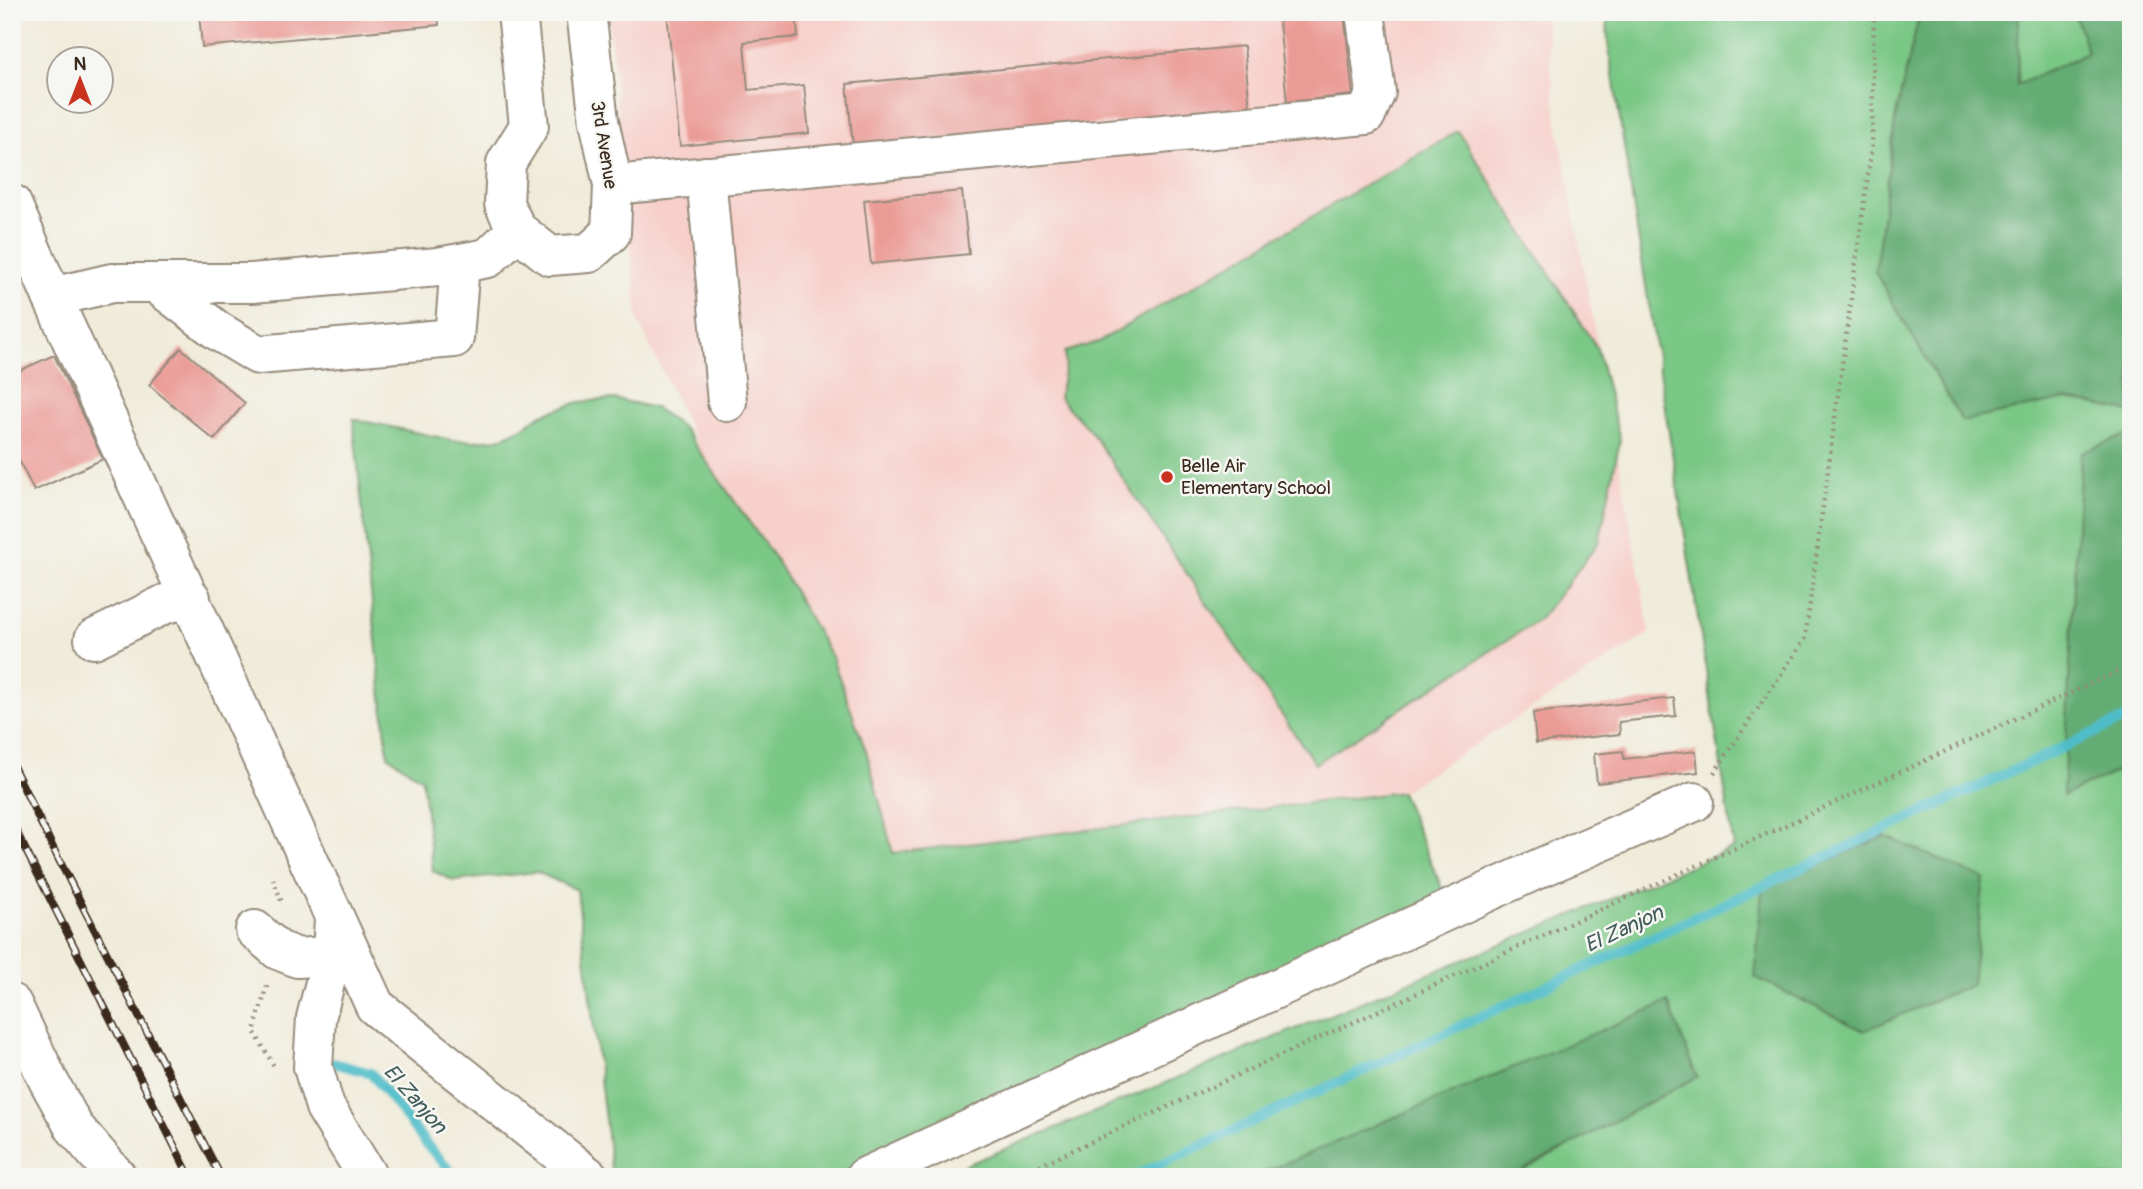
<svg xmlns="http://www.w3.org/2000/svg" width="2143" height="1189" font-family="Pangolin,sans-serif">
<rect width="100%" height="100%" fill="#f6f6f2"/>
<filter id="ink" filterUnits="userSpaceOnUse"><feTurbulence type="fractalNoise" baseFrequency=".0143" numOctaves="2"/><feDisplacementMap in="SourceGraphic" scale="14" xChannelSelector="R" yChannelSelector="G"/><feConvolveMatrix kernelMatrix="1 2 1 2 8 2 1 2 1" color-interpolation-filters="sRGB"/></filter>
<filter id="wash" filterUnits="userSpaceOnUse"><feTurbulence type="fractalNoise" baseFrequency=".00686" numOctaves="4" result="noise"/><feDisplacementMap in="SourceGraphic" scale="28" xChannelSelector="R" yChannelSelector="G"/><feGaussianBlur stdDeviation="1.57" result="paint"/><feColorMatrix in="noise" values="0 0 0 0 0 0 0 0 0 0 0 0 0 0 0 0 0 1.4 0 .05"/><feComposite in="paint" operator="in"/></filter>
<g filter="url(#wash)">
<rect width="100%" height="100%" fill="#f0ecda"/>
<path fill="#f7d0ca" d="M608,12H1545L1557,121L1650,633L1401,792L893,853L638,321Z"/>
<g fill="#7ac786" stroke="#5a7852" stroke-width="2">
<path d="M1607,12H2131V1177H937L1734,848L1608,44Z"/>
<path d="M1458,131L1597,348L1620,440L1599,542L1540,619L1315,764L1092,433L1059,398L1065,366V352L1098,342Z"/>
<path d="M614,399L655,408L683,428L776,560L832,658L867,754L893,853L1401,792L1444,893L837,1177H612L577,890L537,872L454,881L433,871L422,779L388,756L353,419L452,440L474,441L499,439L525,427L540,415L579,402Z"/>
</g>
<g fill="#63ac73" stroke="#4f6b48" stroke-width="2">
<path d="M1920,12H2019L2017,85L2088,53L2074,12H2131V412L2066,399L1962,421L1875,272L1896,114Z"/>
<path d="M2131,433V765L2063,796L2081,453Z"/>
<path d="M1885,836L1984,879L1972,984L1864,1031L1755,977L1762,890Z"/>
<path d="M1668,1002L1697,1077L1511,1177H1253Z"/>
</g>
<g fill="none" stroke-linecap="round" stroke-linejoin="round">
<g stroke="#50bdc9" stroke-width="10">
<path d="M333,1063L371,1073L427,1145L456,1177"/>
<path d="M1133,1177L2131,716"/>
</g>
</g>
<g id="blocks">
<g fill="#eb9b96">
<path d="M199,12H438L439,25L202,47Z"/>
<path d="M667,12H796L798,37L744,42L748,90L804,85L809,133L680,146Z"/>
<path d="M1278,12H1344L1353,95L1287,102Z"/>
<path d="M1244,46L1250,109L853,147L847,84Z"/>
<path d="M962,191L969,254L871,264L864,200Z"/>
<path d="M181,348L245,403L214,440L149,385Z"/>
<path d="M54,355L103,459L34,491L12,446V357L19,371Z"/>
<path d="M1674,698L1676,716L1619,722L1620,734L1536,743L1533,713Z"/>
<path d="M1623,751L1624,759L1696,751L1698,772L1597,783L1594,754Z"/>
</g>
</g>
</g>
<g filter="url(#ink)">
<use href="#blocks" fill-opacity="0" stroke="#968b7c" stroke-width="2"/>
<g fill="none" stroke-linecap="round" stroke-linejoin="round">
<g stroke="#968b7c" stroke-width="42">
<g id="minor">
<path d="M517,12L529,126L506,163L504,204L517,230L550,256L589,253L611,233L613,185L599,121L586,12"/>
<path d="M706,176L727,402"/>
<path d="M613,185L1366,115L1376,92L1365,12"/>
<path d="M12,204L52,297L375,1006L589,1177"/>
<path d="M155,283L218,331L258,355L454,338L460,264"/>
<path d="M52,297L112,283H252L438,267L488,258L517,230"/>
<path d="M94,639L165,604L191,598"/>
<path d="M334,918L332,955L316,1018L313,1067L325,1107L368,1177"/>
<path d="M255,930L278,950L298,958L351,954"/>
<path d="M12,1004L48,1080L74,1127L117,1177"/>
<path d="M865,1177L1540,868L1694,802"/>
</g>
</g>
<g stroke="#968b7c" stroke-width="4.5" stroke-dasharray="2 5" stroke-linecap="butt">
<path d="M1714,773L1805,639L1872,144L1874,12"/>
<path d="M273,879L282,903"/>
<path d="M267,986L254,1031L275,1068"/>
<path d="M1014,1177L1797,820L2131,665"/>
</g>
<use href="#minor" stroke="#fff" stroke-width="38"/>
<g stroke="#3b2a1e" stroke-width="8">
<g id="rail">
<path d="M12,764L58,858L221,1177"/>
<path d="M12,823L190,1177"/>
</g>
</g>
<use href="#rail" stroke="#f6f6f2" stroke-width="5" stroke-dasharray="16" stroke-linecap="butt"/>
</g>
</g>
<circle fill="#c8321e" stroke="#f6f6f2" stroke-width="2.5" cx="1167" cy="477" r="7"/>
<g text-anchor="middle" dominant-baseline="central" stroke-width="5" stroke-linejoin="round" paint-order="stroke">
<g font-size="19" fill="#3b2a1e" stroke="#f6f6f2">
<text transform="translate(604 145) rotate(81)">3rd Avenue</text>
</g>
<g font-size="19" fill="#3b2a1e" stroke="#f6f6f2" text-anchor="start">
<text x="1181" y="466">Belle Air<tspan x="1181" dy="22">Elementary School</tspan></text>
</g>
<g font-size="21" font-style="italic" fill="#425d5a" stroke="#f6f6f2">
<text transform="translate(1624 929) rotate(-25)">El Zanjon</text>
<text transform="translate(415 1099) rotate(49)">El Zanjon</text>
</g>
</g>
<rect width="2143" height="1189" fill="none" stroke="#f6f6f2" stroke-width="42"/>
<g transform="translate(80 80)"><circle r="33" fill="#f6f6f2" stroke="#aba49d" stroke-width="2"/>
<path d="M0-5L12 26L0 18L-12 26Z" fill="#c8321e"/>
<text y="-10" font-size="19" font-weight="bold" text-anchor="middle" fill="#3b2a1e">N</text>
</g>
</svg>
